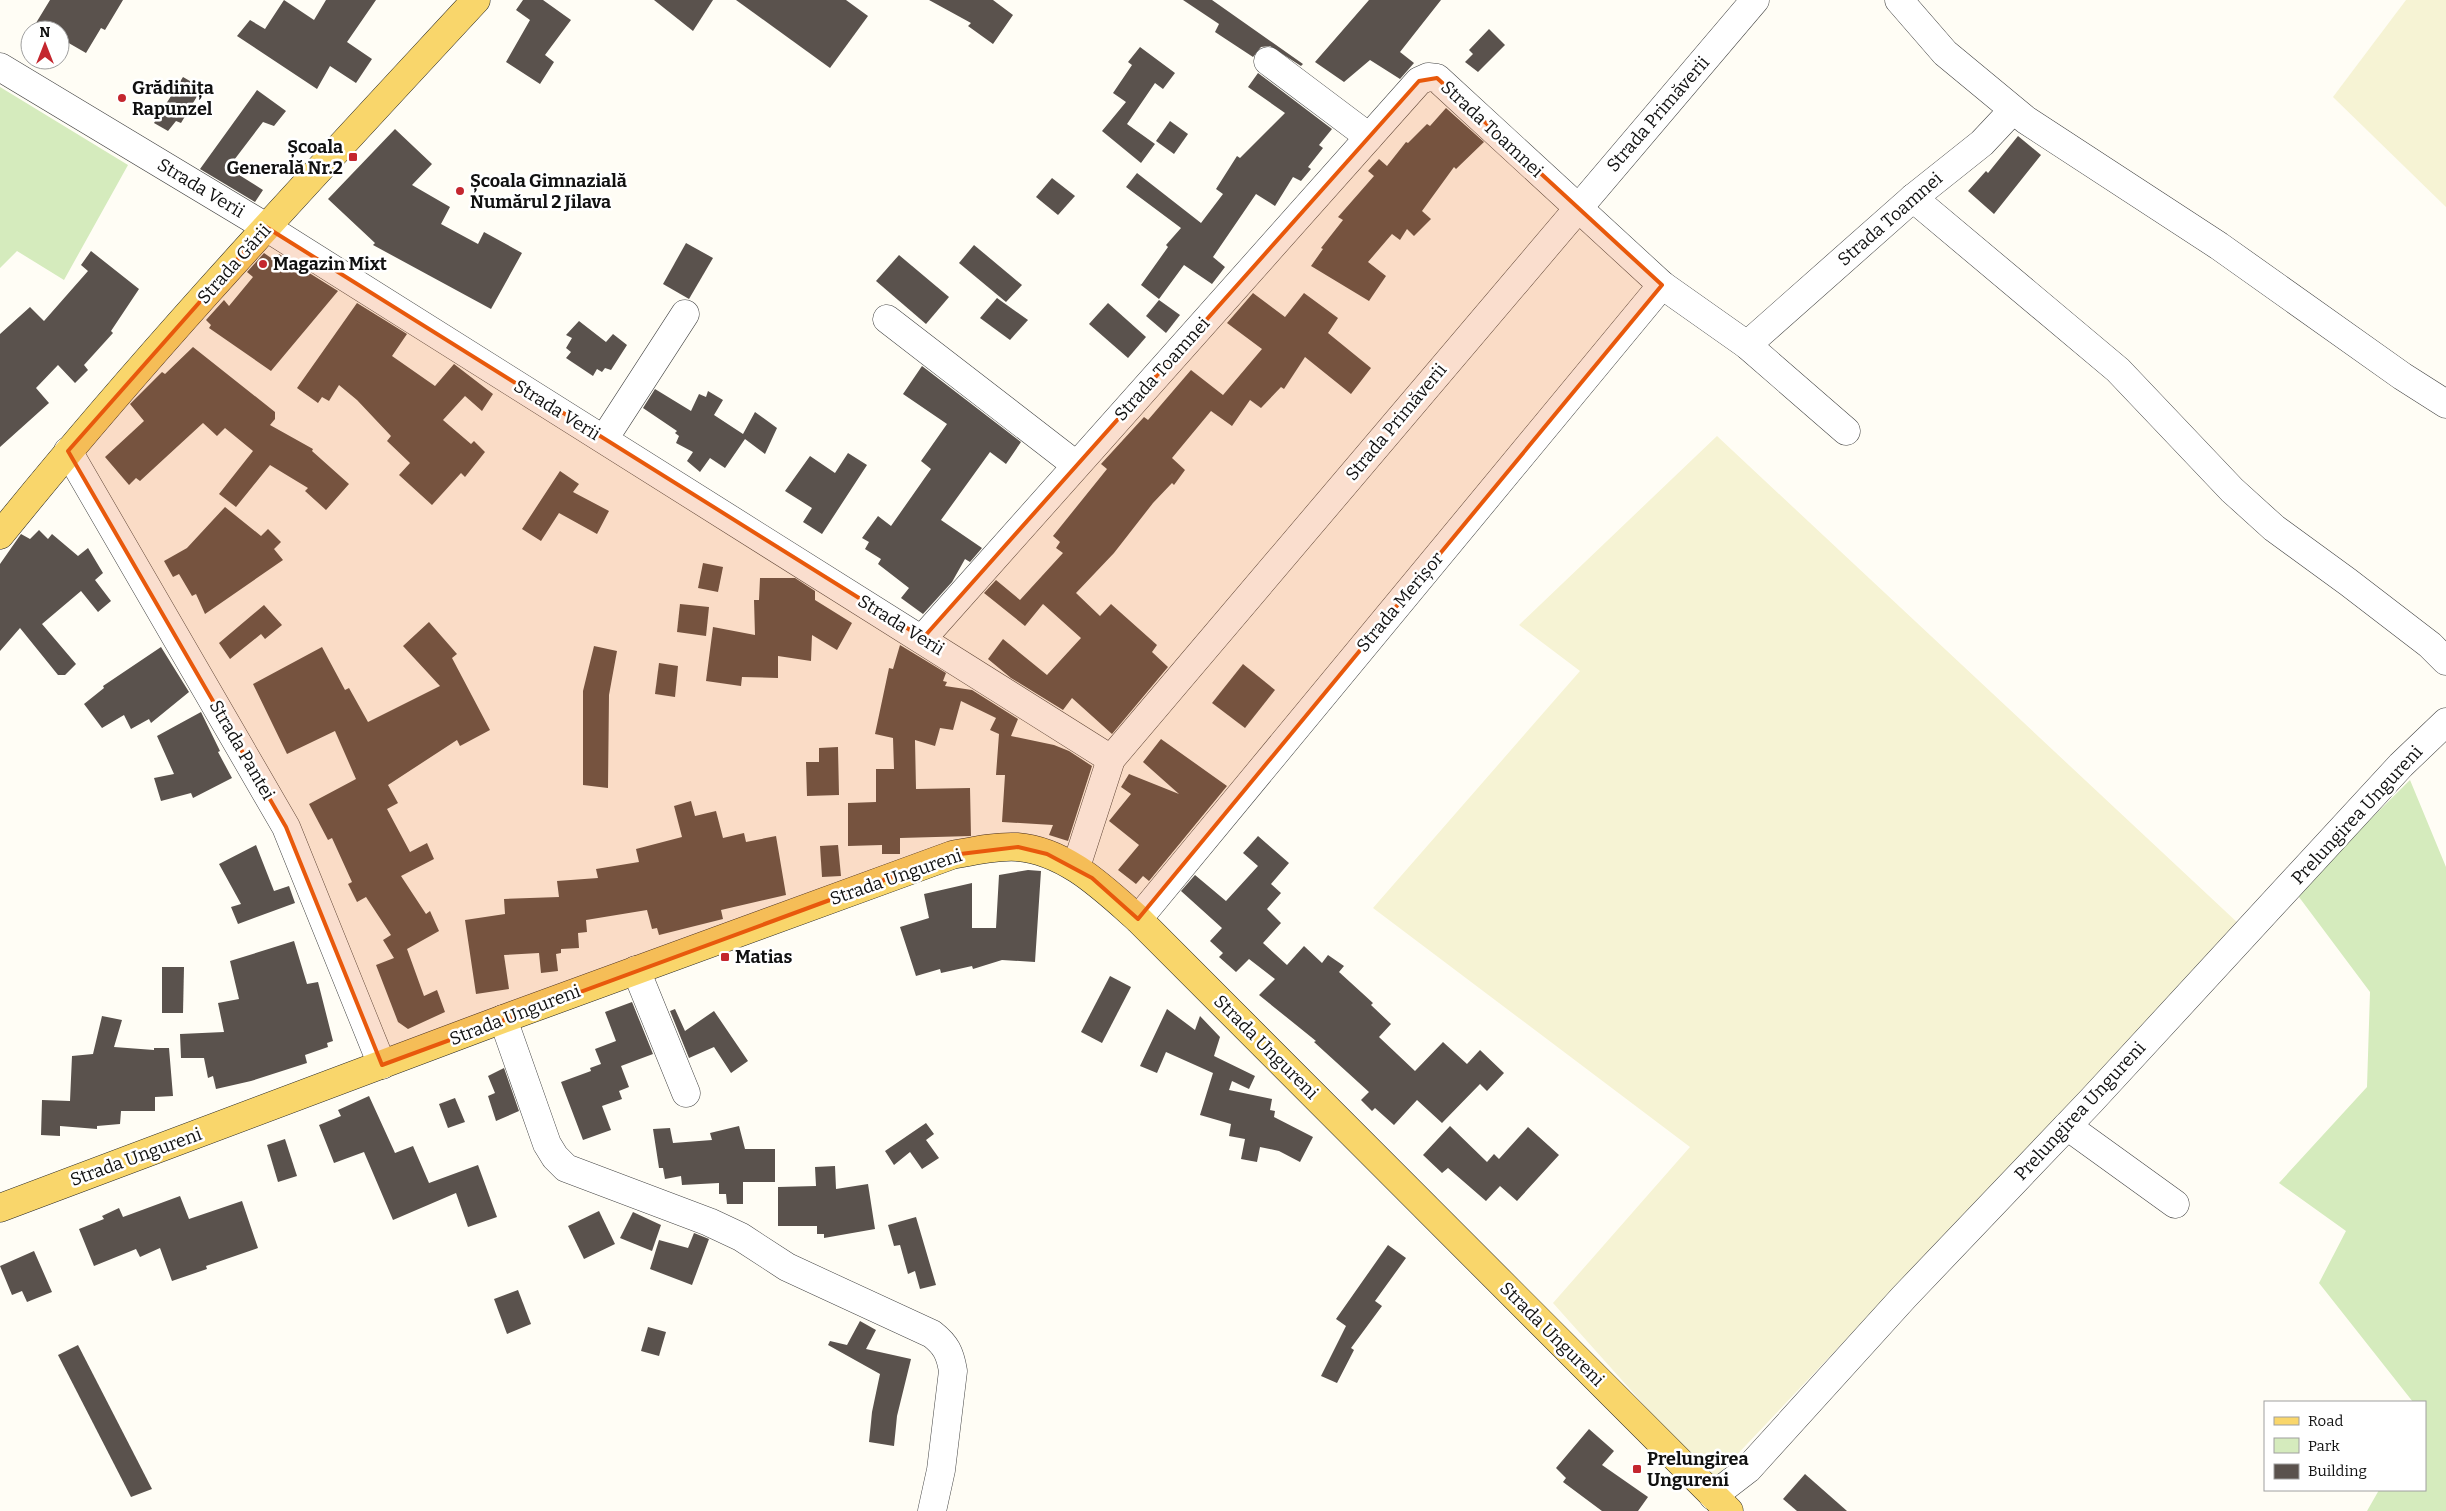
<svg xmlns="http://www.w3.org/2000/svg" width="2446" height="1511" font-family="Bitter,serif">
<rect width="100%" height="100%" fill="#fffdf5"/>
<g fill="#f6f3d4">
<path d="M2406,0H2446V207L2333,97Z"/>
<path d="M1717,436L2239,924L1712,1481L1553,1303L1690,1147L1373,908L1580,671L1519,625Z"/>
</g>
<g fill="#d5ebbd">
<path d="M0,87L128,165L64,280L17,251L0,268Z"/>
<path d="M2410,780L2446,867V1511H2367L2379,1490H2425V1402H2413L2319,1283L2346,1231L2279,1183L2367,1087L2370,992L2296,893Z"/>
</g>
<g fill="#5a524d">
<path d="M50,0H123L105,30L101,28L86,53L60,38V30H47L36,23Z"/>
<path d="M284,0L314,20L326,0H376L347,42L372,59L356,83L330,66L317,89L237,36L250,20L265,29Z"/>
<path d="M523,0H543L571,20L545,55L554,62L540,84L506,62L530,20L516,10Z"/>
<path d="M654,0H713L693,31Z"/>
<path d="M736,0H846L868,16L830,68Z"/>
<path d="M929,0H993L1013,15L993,44L968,26L971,23Z"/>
<path d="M1183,0H1212L1303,64L1301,66L1270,46L1261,47L1253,57L1215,32L1219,24Z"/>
<path d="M1369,0H1441L1400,52L1414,63L1400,79L1370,60L1344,82L1315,62Z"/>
<path d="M1489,29L1505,45L1478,72L1465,62L1473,54L1469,50Z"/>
<path d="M1140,47L1175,73L1163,89L1155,83L1127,124L1155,144L1141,163L1102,131L1126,102L1113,93L1132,65L1128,62Z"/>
<path d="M1258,73L1332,129L1319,145L1323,148L1308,167L1311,169L1301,181L1293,177L1275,206L1256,194L1213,257L1225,267L1212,284L1184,265L1159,299L1141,285L1168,247L1166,245L1181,228L1126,187L1137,173L1201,223L1223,194L1216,189L1237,156L1240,158L1285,113L1248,87Z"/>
<path d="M183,77L202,88L181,123L176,121L168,131L154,123Z"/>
<path d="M257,90L286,111L274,126L263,122L228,168L263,190L255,202L200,169Z"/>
<path d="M1446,108L1484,142L1456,169L1454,167L1422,211L1431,219L1414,236L1407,229L1400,240L1392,234L1368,262L1386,276L1369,301L1311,266L1323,249L1321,248L1343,220L1338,217L1374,176L1368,171L1379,159L1387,166L1406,142L1408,143L1427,124L1430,126Z"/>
<path d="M1170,121L1188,134L1174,154L1156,141Z"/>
<path d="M395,129L432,164L412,185L450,207L441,224L478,244L484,232L522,253L491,309L373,245L375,243L328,199Z"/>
<path d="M2018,136L2041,155L1994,214L1968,191L1986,171L1988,173Z"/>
<path d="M1052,178L1075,196L1058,215L1036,197Z"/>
<path d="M686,243L713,258L689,299L663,284Z"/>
<path d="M974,245L1022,285L1006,302L959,263Z"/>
<path d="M91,251L139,289L111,331L113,333L84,365L88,370L75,383L58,365L36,388L49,403L0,447V334L30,307L44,321L88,271L81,265Z"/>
<path d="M264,253L274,260L279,254L338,291L271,371L209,328L211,325L206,320L224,300L229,306L253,277L247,272Z"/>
<path d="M899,255L949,297L926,324L876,281Z"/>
<path d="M1253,293L1285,317L1304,293L1338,318L1328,333L1371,368L1351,394L1305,357L1284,389L1281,387L1261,408L1250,400L1232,426L1211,411L1172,458L1185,470L1174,485L1172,483L1153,503L1114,553L1076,593L1100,616L1111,604L1157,645L1152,652L1168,667L1112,734L1072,698L1063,710L1011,678L988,659L1003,639L1047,675L1081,638L1043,604L1025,626L984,593L996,580L1020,600L1063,553L1056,548L1060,542L1053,536L1107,469L1101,464L1144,417L1148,420L1191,370L1223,395L1262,349L1227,323Z"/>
<path d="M997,298L1028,320L1010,340L980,318Z"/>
<path d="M1159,300L1180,315L1166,333L1146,316Z"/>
<path d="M357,303L407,334L392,356L435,386L454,364L493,394L482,411L465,396L443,420L471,444L474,441L485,452L465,477L461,473L432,505L399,475L410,463L387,441L391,436L357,400L339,385L329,401L322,397L318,403L297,388Z"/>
<path d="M1108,303L1146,337L1128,358L1089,324Z"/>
<path d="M579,321L606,342L613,334L627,345L611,370L605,368L602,372L597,369L593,376L566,358L571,352L566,348L572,338L566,335Z"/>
<path d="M193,347L275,412V419L270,425L313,449L312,451L349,484L326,510L305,491L308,488L270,465L236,507L219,494L253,451L225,428L217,436L203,423L140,481L136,478L129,485L105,457L144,421L130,404L162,372L165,374Z"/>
<path d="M922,366L1021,442L1006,464L990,452L941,520L982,548L970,562L965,559L952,582L923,614L901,598L909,588L878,564L881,559L865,549L869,542L862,538L878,516L891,526L931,469L921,461L947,424L903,394Z"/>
<path d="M655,389L691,411L699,394L706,397L708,391L723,400L714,415L743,434L755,412L777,428L765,454L745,439L725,468L710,458L700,472L687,461L693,452L676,443L679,436L675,433L677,431L643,408Z"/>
<path d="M848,453L867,465L822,534L803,522L812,508L785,491L810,456L835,473Z"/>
<path d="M560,471L579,484L573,492L609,511L597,534L559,513L541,541L522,529Z"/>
<path d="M225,507L261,536L268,529L281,542L274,549L283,560L205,614L196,594L192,596L179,574L173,577L164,561L187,548Z"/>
<path d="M39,530L48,539L52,534L78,556L88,548L103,573L95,580L111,601L98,612L81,591L42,624L76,664L65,675H58L20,628L0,651V564L21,534L30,539Z"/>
<path d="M703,563L723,567L718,592L698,588Z"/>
<path d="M760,578H795L815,591V600L852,623L837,650L812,635L811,661L778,656V678L742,677L741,686L706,681L713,627L755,635L754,600H759Z"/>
<path d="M680,604L709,607L706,636L677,632Z"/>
<path d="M264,605L282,625L265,639L261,634L230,659L219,643Z"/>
<path d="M429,622L457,654L452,658L490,730L460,746L457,740L388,785L398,803L387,809L410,852L427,843L434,859L401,876L426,914L430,911L439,931L407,949L424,996L437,990L445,1012L408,1029L398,1022L376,965L394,958L383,940L391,935L366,897L357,902L348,884L352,882L332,838L328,840L309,804L356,779L335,731L287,754L253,684L322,647L345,690L349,688L368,722L440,686L403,646Z"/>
<path d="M900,645L946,673L943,681L947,682L945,686L972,690L1018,719L1011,736L1054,745L1069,751L1092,766L1068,841L1049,835L1053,825L1002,822L1005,775H996L999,734L990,730L996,718L961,701L953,730L940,728L935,746L915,740L916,789L970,788L971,836L900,838V854H882V845L848,846V803L876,802V769H894L893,738L875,734L889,668L893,669Z"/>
<path d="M594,646L617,651L609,695L608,788L583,785V691Z"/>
<path d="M161,647L189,692L151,723L149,719L131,729L124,715L102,728L84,704L104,688L103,686Z"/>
<path d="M659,663L678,666L675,697L655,694Z"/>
<path d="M1243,664L1275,690L1245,728L1212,703Z"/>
<path d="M201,712L220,751L218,752L232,778L193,798L191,793L161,801L154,778L174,774L157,736Z"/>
<path d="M1161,739L1227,786L1149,881L1143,876L1136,884L1118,870L1139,845L1109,821L1131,794L1121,787L1129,774L1179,794L1143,762Z"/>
<path d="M838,747L839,795L807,796L806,762H819V748Z"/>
<path d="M691,801L695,816L716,811L723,838L744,833L746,842L776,836L786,895L721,910L723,919L659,935L657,928L652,929L647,910L586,920L587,932L578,933L579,948L561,949V953L556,954L558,971L541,973L539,953L504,955L509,989L476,994L465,920L505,914L504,899L559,897L557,881L598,878L596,869L639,862L636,849L682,837L674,806Z"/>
<path d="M1258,836L1289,863L1271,884L1281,893L1267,909L1281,923L1263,943L1287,965L1304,946L1322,963L1328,955L1344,966L1339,972L1373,1003L1371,1005L1391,1024L1379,1037L1415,1071L1443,1042L1467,1064L1480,1050L1504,1073L1487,1091L1480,1084L1442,1123L1417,1100L1394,1125L1375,1108L1372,1111L1361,1100L1369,1092L1314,1042L1316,1041L1259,995L1275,979L1249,959L1236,972L1219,957L1223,953L1210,941L1222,928L1181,891L1195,875L1226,901L1258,866L1243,853Z"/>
<path d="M256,845L274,891L289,886L295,903L238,924L231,907L241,904L219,864Z"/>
<path d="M838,845L841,876L822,877L820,846Z"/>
<path d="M1028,870L1041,871L1035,962L1002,960L973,969L972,966L941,973L940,969L916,976L900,927L929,918L924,894L972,883V928H996L999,875Z"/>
<path d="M294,941L307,984L318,982L333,1041L327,1043L328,1047L305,1055L307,1063L251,1081L216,1089L213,1076L208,1078L204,1058H181L180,1034L224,1032L218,1003L239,999L230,961Z"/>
<path d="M162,967H184L183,1013H162Z"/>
<path d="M1110,976L1131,987L1102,1043L1081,1032Z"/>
<path d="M632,1002L653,1054L621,1066L629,1087L619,1091L622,1099L602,1106L611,1130L583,1140L561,1082L591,1071L590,1068L601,1064L595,1049L616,1041L605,1012Z"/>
<path d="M675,1009L685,1031L714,1011L748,1061L731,1073L714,1047L689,1058L670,1011Z"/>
<path d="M1167,1009L1195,1030L1200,1016L1220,1037L1214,1056L1255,1076L1249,1089L1232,1081L1229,1090L1272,1099L1270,1110L1275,1111L1274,1117L1313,1137L1300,1162L1279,1151L1260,1147L1257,1162L1241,1159L1245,1139L1229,1136L1231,1124L1200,1115L1213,1073L1166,1052L1157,1073L1140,1066Z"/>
<path d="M102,1016L122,1020L114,1047L154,1050V1048H169L173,1096L155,1097V1111H121L120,1124L97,1126V1129L60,1126V1136L41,1135L42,1100L70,1101L72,1056L93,1054Z"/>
<path d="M504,1068L519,1111L496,1121L488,1096L495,1093L488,1076Z"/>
<path d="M369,1096L395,1153L413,1146L429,1183L478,1165L497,1217L468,1227L456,1193L393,1220L364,1152L334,1163L319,1125L341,1116L338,1110Z"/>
<path d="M455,1098L465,1122L448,1128L439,1104Z"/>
<path d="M926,1123L934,1134L926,1140L939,1158L922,1169L910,1152L894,1165L885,1151Z"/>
<path d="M739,1126L745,1149H775V1182H743V1204H727L726,1194H719V1183L682,1185L681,1176L665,1179L663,1168H659L653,1129L670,1128L673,1143L712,1140L710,1133Z"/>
<path d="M1450,1126L1487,1162L1494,1154L1499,1159L1528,1127L1559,1155L1517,1201L1500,1186L1486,1201L1448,1168L1442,1173L1423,1155Z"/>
<path d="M285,1139L297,1176L278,1182L267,1145Z"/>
<path d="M835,1166L836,1189L868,1184L875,1229L824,1238V1234H817V1226H778V1187L816,1186L815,1167Z"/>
<path d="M180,1196L189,1219L242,1201L258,1248L206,1266L207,1269L172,1281L160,1248L140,1257L136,1249L94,1266L79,1229L104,1219L102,1216L119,1208L123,1217Z"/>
<path d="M599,1211L615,1244L584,1259L568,1226Z"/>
<path d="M633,1212L661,1225L652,1251L620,1238Z"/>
<path d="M916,1217L936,1285L920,1289L915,1271L908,1274L900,1245L894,1246L888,1225Z"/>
<path d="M694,1233L709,1239L692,1285L650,1269L659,1240L688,1248Z"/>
<path d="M1388,1245L1406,1258L1375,1301L1382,1306L1351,1348L1354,1350L1337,1383L1321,1376L1346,1326L1336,1319Z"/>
<path d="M34,1251L52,1292L27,1302L22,1291L12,1295L0,1266Z"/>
<path d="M518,1290L531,1324L507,1334L494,1299Z"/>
<path d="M860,1321L876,1330L866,1349L911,1359L897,1416L894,1446L869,1442L872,1412L880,1374L828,1345L830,1341L847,1345Z"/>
<path d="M648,1327L666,1332L659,1356L641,1351Z"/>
<path d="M78,1345L152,1489L131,1497L58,1355Z"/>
<path d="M1589,1429L1614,1451L1602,1465L1648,1497L1638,1511H1602L1563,1482L1566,1478L1556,1468Z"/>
<path d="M1805,1474L1847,1511H1797L1783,1499Z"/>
</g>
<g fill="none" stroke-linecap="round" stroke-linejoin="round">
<g stroke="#444" stroke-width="29">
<g id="minor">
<path d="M1899,0L1945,53L2026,120L2219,246L2402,376L2446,404"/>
<path d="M1268,61L1369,137"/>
<path d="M0,67L266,227L1111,759"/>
<path d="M1913,198L2118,370L2232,490L2274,528L2348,582L2430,645L2446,661"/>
<path d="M887,319L1076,465"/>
<path d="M1747,345L1913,198L1982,143L2013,110"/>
<path d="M604,439L685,314"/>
<path d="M68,451L286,827L382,1065"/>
<path d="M923,638L1419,81L1428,77L1437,78L1662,285L1747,345L1846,431"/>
<path d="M1076,867L1111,759L1755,0"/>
<path d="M1138,919L1662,285"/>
<path d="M636,970L686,1093"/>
<path d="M503,1019L547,1144L555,1157L566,1168L709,1222L741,1237L787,1267L932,1334C946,1345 950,1353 953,1371L941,1470L932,1511"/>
<path d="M2067,1126L2175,1204"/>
<path d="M1713,1496L1748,1469L1904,1297L2091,1101L2401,765L2446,722"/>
</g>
</g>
<g stroke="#222" stroke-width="29">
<g id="major">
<path d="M0,535C150,349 314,175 476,0"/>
<path d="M0,1208L503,1019L952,855C973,851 995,846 1017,847C1066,851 1103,888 1138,919L1729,1511"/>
</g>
</g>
<use href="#minor" stroke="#fff" stroke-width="28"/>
<use href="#major" stroke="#f9d66b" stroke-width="28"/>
</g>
<path fill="#e8590c" fill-opacity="0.2" stroke="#e8590c" stroke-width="4" stroke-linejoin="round" d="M1437,78L1662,285L1138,919L1092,878L1047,854L1018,847L952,855L382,1065L286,827L68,451L266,227L923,638L1419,81Z"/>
<g fill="#c4262e" stroke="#fff" stroke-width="2">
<circle cx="122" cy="98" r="5"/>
<rect x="348" y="152" width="10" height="10" rx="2.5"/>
<circle cx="460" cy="191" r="5"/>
<circle cx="263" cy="264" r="5"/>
<rect x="720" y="952" width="10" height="10" rx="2.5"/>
<rect x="1632" y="1464" width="10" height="10" rx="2.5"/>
</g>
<g text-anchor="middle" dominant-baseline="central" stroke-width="5" stroke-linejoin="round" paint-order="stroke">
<g font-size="18" font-weight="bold" fill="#111" stroke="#fff" text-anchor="start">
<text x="132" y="88">Grădinița<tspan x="132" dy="21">Rapunzel</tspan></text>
<text x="343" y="147" text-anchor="end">Școala<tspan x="343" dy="21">Generală Nr.2</tspan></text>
<text x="470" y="181">Școala Gimnazială<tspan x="470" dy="21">Numărul 2 Jilava</tspan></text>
<text x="273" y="264">Magazin Mixt</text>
<text x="735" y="957">Matias</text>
<text x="1647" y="1459">Prelungirea<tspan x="1647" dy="21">Ungureni</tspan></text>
</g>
<g font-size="18" fill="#111" stroke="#fff">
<text transform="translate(1658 114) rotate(-49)">Strada Primăverii</text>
<text transform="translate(1492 129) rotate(43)">Strada Toamnei</text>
<text transform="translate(201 188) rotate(31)">Strada Verii</text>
<text transform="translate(1890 219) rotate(-41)">Strada Toamnei</text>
<text transform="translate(234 264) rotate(-48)">Strada Gării</text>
<text transform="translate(1162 369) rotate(-48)">Strada Toamnei</text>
<text transform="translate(557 410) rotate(32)">Strada Verii</text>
<text transform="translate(1396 422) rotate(-50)">Strada Primăverii</text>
<text transform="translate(1400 602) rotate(-50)">Strada Merișor</text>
<text transform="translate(901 625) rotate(32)">Strada Verii</text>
<text transform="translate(242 750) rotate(60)">Strada Pantei</text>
<text transform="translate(2357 815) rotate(-47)">Prelungirea Ungureni</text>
<text transform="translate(896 877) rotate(-19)">Strada Ungureni</text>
<text transform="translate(515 1015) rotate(-21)">Strada Ungureni</text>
<text transform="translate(1266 1047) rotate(45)">Strada Ungureni</text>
<text transform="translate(2080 1111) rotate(-47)">Prelungirea Ungureni</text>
<text transform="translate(136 1157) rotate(-20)">Strada Ungureni</text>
<text transform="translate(1552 1334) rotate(45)">Strada Ungureni</text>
</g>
</g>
<rect x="2264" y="1401" width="162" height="90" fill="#ffffff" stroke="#a0a0a0"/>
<rect x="2274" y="1417" width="25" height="8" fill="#f9d66b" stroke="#a0a0a0"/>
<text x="2308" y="1426" font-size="15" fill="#111111">Road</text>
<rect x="2274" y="1438" width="25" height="15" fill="#d5ebbd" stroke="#a0a0a0"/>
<text x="2308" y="1451" font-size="15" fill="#111111">Park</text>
<rect x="2274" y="1464" width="25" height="15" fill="#5a524d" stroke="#a0a0a0"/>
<text x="2308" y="1476" font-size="15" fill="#111111">Building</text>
<g transform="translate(45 45)"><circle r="24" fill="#ffffff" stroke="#a0a0a0"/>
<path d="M0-4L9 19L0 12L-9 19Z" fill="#c4262e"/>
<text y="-8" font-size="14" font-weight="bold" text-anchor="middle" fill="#111111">N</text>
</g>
</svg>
